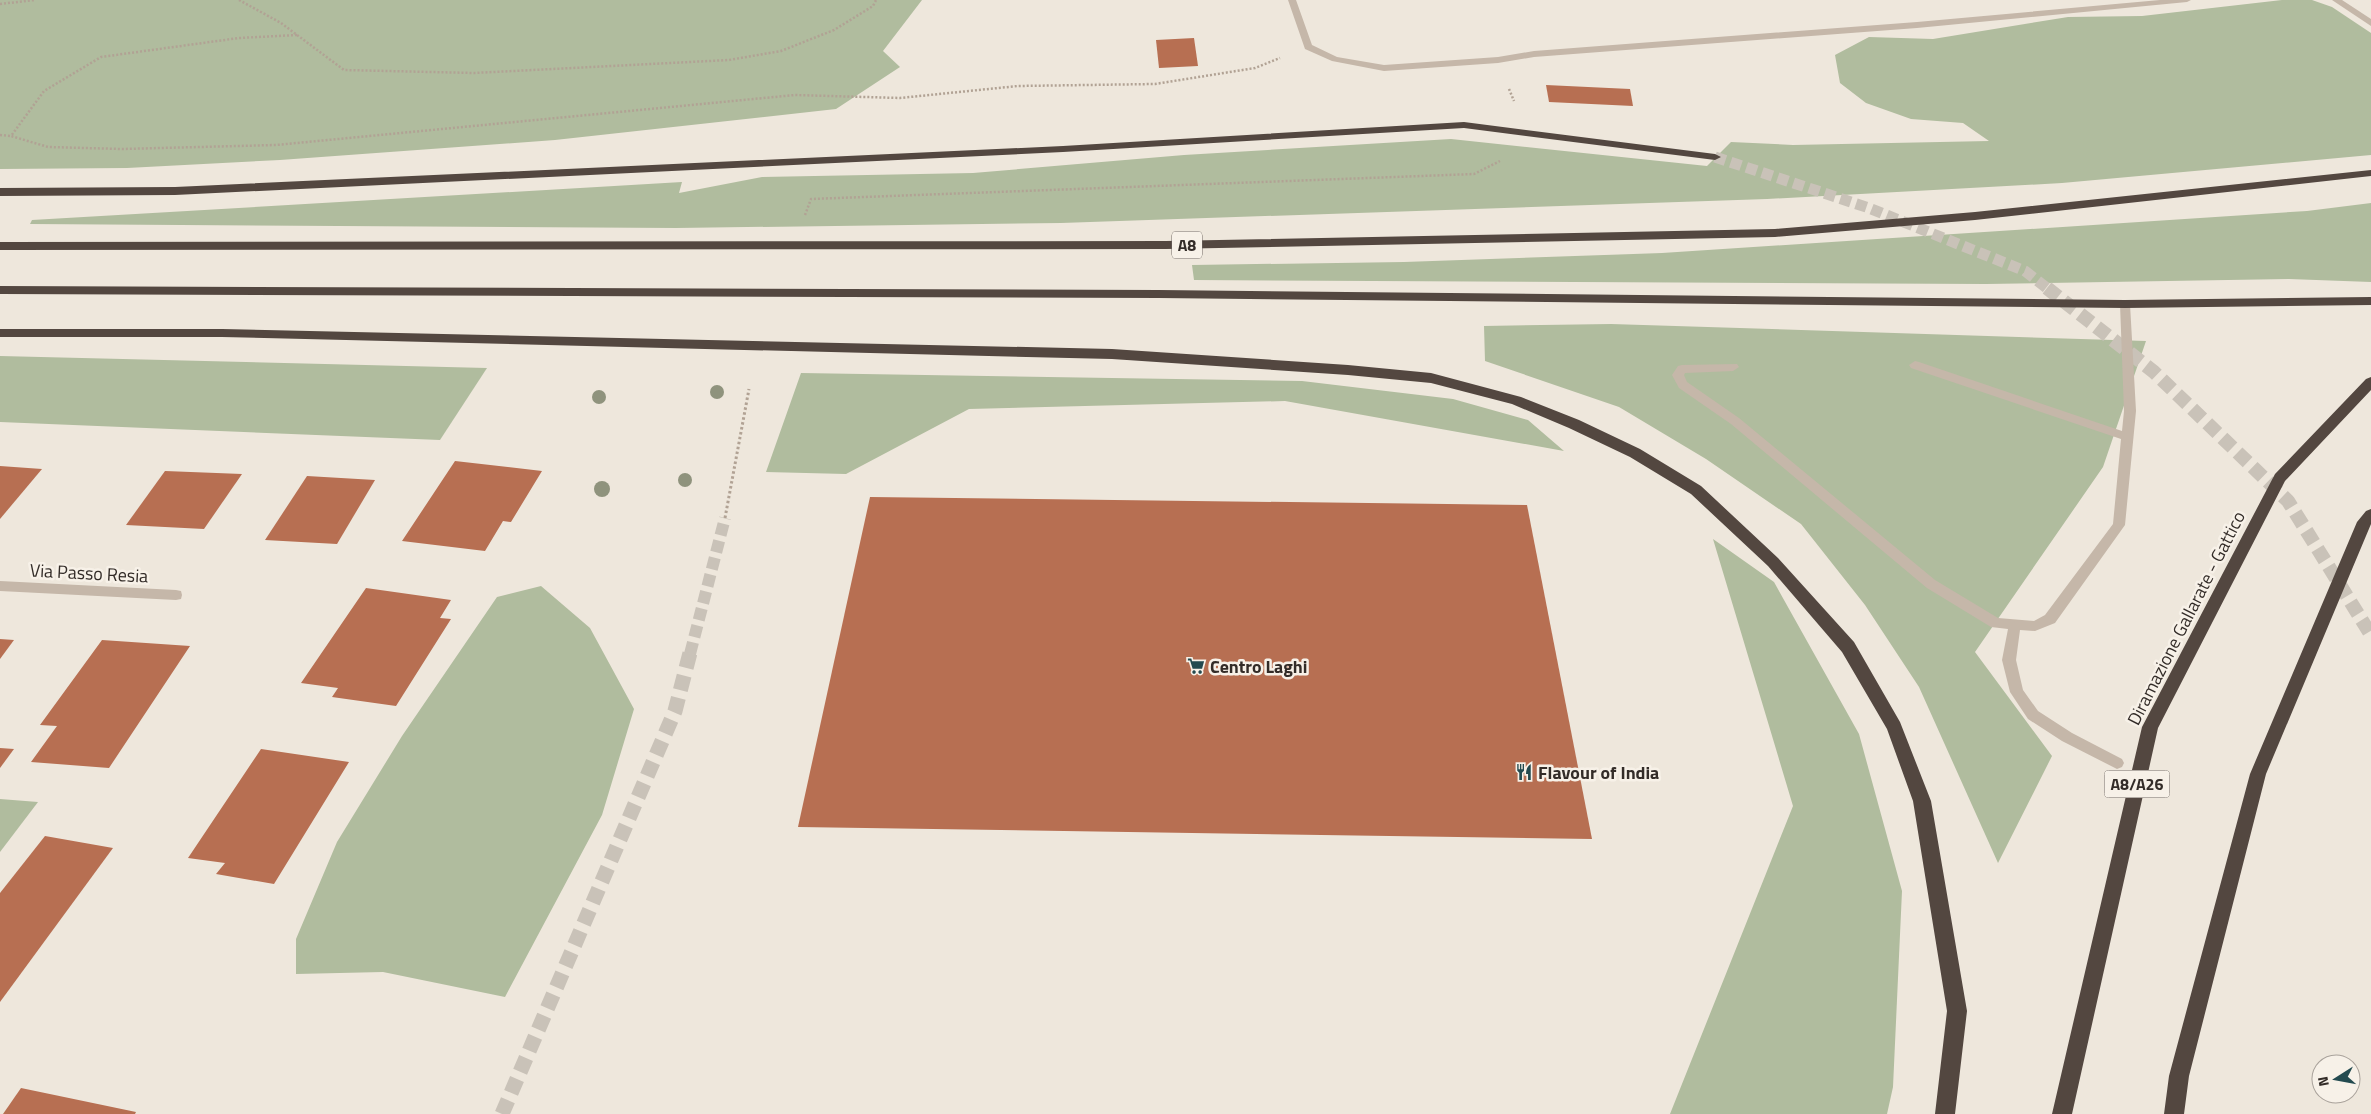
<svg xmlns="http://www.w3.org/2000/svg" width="2371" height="1114" font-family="'Titillium Web',sans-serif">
<rect width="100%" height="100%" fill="#eee7dc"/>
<g fill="#b0bc9e">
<path d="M0,0H922L883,51L900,67L836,109L555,140L280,160L127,168L0,169Z"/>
<path d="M2282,0H2312L2332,7L2371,33V155L2062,183L1767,199L1061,223L676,228L30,224L32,220L682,182L679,193L762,177L973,173L1184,155L1451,139L1707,166L1731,142L1793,145L1989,141L1963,123L1911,119L1866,103L1840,83L1835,55L1869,37L1933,39L2068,17L2142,16Z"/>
<path d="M2371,203V282L2289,279L1986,284L1194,280L1192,265L1404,262L1662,253L2307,211Z"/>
<path d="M1611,324L2146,341L2103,467L1975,652L2052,756L1998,863L1919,687L1865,605L1801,524L1706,459L1619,407L1485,361L1484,326Z"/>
<path d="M0,356L487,368L440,440L0,422Z"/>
<path d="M801,373L1302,381L1453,399L1528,420L1564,451L1285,401L969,409L846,474L766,472Z"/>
<path d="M1713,539L1774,582L1859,734L1902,891L1893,1087L1887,1114H1670L1793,806Z"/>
<path d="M541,586L590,628L634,709L602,815L505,997L383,972L296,974V939L337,842L402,736L497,597Z"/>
<path d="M0,799L38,802L0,852Z"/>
</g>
<g fill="#b76f52">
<path d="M1194,38L1198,66L1159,68L1156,40Z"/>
<path d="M1546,85L1630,89L1633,106L1549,102Z"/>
<path d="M455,461L542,471L511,522L503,521L485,551L402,541Z"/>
<path d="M0,466L42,469L0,519Z"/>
<path d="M165,471L242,474L204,529L126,525Z"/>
<path d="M307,476L375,480L337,544L265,540Z"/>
<path d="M870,497L1527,505L1592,839L798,827Z"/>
<path d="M366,588L451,600L440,618L451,619L396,706L332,697L338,688L301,683Z"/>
<path d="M0,639L14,640L0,659Z"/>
<path d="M102,640L190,646L109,768L31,762L57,726L40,725Z"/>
<path d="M0,748L14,749L0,768Z"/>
<path d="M261,749L349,762L274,884L216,874L225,863L188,858Z"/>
<path d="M45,836L113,848L0,1002V893Z"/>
<path d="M21,1088L136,1112L135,1114H3Z"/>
</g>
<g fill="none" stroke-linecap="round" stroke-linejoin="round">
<path stroke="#c9c2b8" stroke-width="12" stroke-dasharray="12 5.5" stroke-linecap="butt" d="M690,654L725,518"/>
<path stroke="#c9c2b8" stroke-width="15" stroke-dasharray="15 8" stroke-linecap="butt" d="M502,1114L675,711L690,653"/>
<path stroke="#c9c2b8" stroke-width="11" stroke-dasharray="11 5.5" stroke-linecap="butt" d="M1715,157L1869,208L2025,271L2048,289"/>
<path stroke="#c9c2b8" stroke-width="14" stroke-dasharray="14 7" stroke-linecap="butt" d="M2047,288L2154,372L2288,501L2371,635"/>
<g stroke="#b1a294" stroke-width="2.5" stroke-dasharray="2 2" stroke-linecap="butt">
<path d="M239,0L281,23L344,70L474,73L729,60L781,51L834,30L873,6L876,0"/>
<path d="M0,4L35,0"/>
<path d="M297,35L239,38L101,57L44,91L11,136L48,147L122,149L276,145L795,95L900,98L1018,86L1155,84L1255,68L1280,58"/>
<path d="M1509,89L1514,101"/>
<path d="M0,135L11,136"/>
<path d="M805,215L811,199L1474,174L1500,161"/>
</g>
<path stroke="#b1a294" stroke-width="3" stroke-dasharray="2.5 2.5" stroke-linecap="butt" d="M725,518L749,389"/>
<g fill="#c5b7a9" fill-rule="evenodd">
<path d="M1288,0H1296L1312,45L1337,57L1384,65L1498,57L1534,51L1917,22L2160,0H2191L2187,2L1917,28L1534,57L1498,63L1384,71L1332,61L1305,49Z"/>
<path d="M2332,0H2342L2371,19V26Z"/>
<path d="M2125,300L2130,304L2136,411L2125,525L2055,623L2035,631L2020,630L2016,660L2023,690L2038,711L2072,733L2122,759L2124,763L2122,767L2117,769L2062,741L2028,719L2010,692L2002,660L2008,629L1991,627L1927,588L1731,424L1679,388L1672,375L1678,366L1682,365L1737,364L1739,367L1733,371L1685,373L1684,375L1687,382L1739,418L1935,580L1998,618L2034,621L2045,615L2113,524L2121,439L1911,368L1909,365L1915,361L1919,362L2122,431L2124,411L2120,304Z"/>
</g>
<path fill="#c5b7a9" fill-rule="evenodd" d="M0,581L176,590L181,591L182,595L181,599L176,600L0,591Z"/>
<g fill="#534740" fill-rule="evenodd">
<path d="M1464,122L1715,154L1721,157L1715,160L1464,128L1063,152L175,195L0,196V188L175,187L1063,146Z"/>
<path d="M2371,170V176L1975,220L1775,237L1166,249L0,250V242L1166,241L1775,229L1975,212Z"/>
<path d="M0,286L1159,290L2125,300L2371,297V305L2125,308L1159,298L0,294Z"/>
<path d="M0,329H222L1112,349L1348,365L1431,373L1521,397L1579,420L1640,449L1701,486L1778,558L1854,642L1900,722L1931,801L1967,1011L1955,1114H1935L1947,1011L1913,801L1887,729L1842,652L1768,566L1691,494L1630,457L1569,428L1512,404L1431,383L1348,375L1112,359L222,337H0Z"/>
<path d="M2371,377V390L2285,481L2158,728L2072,1114H2052L2142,727L2275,474L2366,379Z"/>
<path d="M2371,509V524L2266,774L2189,1076L2184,1114H2164L2169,1076L2250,774L2357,522L2366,511Z"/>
</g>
</g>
<g fill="#8f937d">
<circle cx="717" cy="392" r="7"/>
<circle cx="599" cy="397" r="7"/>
<circle cx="685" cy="480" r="7"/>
<circle cx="602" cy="489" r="8"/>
</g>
<defs>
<g id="supermarket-bare" transform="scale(1.35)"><path d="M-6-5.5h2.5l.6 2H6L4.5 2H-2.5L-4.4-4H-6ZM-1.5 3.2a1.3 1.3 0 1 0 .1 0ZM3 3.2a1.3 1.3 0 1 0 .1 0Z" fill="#234a4f" stroke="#f7f1e8" stroke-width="2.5" paint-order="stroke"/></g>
<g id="restaurant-bare" transform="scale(1.35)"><path d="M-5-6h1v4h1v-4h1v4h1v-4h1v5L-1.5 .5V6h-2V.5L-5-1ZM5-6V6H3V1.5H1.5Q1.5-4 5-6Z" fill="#234a4f" stroke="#f7f1e8" stroke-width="2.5" paint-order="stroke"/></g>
</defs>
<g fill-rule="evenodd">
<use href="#supermarket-bare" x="1196" y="666"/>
<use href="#restaurant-bare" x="1524" y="772"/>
</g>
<g text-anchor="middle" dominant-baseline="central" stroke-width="5" stroke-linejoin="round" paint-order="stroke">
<g fill="#f7f1e8" stroke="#6e6762" stroke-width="1">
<rect x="1172" y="231.5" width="30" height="27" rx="4"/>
<rect x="2104.5" y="770.5" width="65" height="27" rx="4"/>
</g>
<g font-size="16" font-weight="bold" fill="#332c28">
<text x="1187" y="245">A8</text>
<text x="2137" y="784">A8/A26</text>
</g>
<g font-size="18" fill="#332c28" stroke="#f7f1e8">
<text transform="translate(89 573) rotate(3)">Via Passo Resia</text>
<text transform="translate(2186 618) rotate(-63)">Diramazione Gallarate - Gattico</text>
</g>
<g font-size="18" font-weight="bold" fill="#332c28" stroke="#f7f1e8" text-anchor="start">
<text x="1210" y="666">Centro Laghi</text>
<text x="1538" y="772">Flavour of India</text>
</g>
</g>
<g transform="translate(2336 1079) rotate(259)"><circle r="24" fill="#f7f1e8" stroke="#a9a29b"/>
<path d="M0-4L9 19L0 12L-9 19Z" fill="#234a4f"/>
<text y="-8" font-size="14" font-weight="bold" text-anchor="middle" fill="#332c28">N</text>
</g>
</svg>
